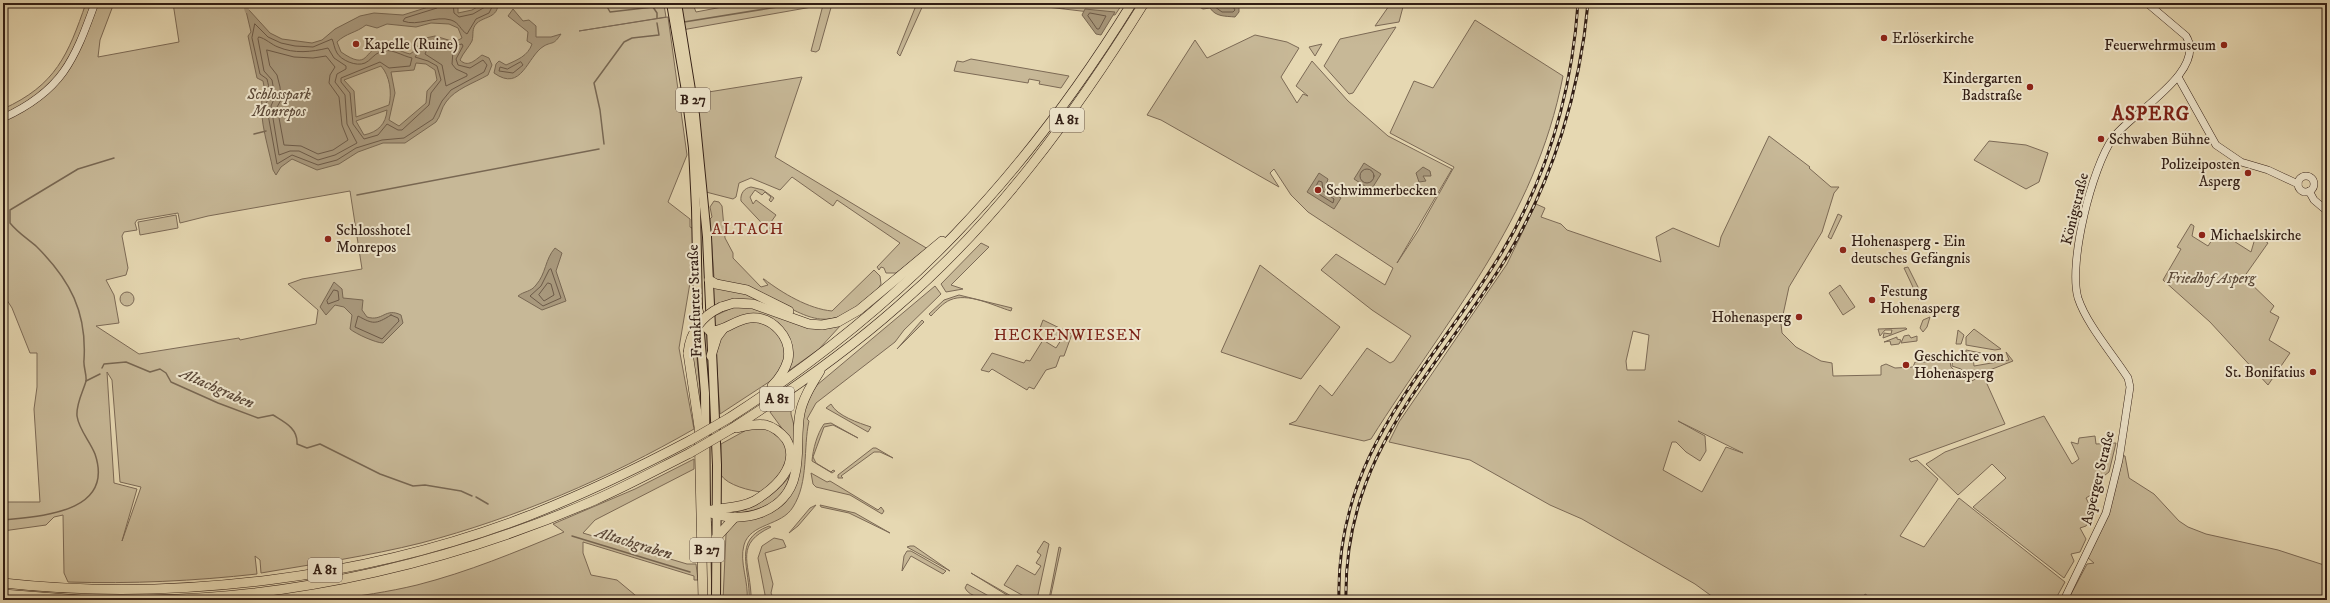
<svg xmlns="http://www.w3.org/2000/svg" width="2330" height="603" font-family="'IM FELL DW Pica',serif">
<rect width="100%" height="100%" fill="#e6d8b2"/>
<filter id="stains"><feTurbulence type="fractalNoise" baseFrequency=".005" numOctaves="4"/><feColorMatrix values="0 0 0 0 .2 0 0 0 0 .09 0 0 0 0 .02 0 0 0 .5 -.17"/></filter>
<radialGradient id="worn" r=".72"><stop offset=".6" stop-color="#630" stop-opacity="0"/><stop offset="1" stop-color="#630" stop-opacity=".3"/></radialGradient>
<g fill="#c7b897" stroke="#7c6a56" fill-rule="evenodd">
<path d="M86,3H114L100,40L98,57L179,42L173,3H620L664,5L666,17L579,31L668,17L687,155L668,202L690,219V227L694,229L693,265L679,348L694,429C609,478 516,518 421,543C369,556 314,564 261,573L260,560L255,556L257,574C194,581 132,584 68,582L64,573L63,515L54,517L46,525L3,531V502H40L34,409L37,387V353H30L12,308L3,294V109C56,85 68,55 86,3ZM350,191L362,269L302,279L288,284L318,310L316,324L240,340L239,338L139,354L96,326L119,323L114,295L106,280L126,275L128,268L122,236L124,232L137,230L135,223L137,220L178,213L180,223L208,216ZM107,372L112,380L120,482L141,487L122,541L137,489L114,483Z"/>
<path d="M677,3L694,7L696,12L743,3H841L832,4L819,50L816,52L811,51L823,5L682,30Z"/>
<path d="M917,3H924L900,56L897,53Z"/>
<path d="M1013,3H1089L1116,7V3H1123L1115,15Z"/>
<path d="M1391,3H1404L1399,22L1375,26Z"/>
<path d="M1475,20L1563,76C1535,221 1447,318 1371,439L1364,441L1289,424L1296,421L1320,385L1332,396L1367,348L1390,363L1394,361L1411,336L1372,310L1321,270L1336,254L1385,285L1393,268L1308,212L1291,195L1274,169L1270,173L1279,187L1161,120L1147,115L1195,40L1207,58L1255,35L1287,42L1299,48L1281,77L1297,103L1303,94L1308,96L1296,86L1312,61L1348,101L1388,136L1452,169L1397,263L1418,231L1454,167L1390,133L1414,81L1433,88Z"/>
<path d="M1396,27L1353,93L1349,94L1324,66L1340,39Z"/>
<path d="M1322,44L1315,56L1309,47Z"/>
<path d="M971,59L1069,76L1061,88L1039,84L1040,81L1029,79L1028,83L954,71L957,61L963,62Z"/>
<path d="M802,77L775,157L928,249L896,273H886L884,268L881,267L879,270L877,267L900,243L837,200L833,206L792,177L780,190L751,178L739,183L736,197L733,199L706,192L696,94Z"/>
<path d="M1769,136L1810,167L1809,168L1831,187H1839L1834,193L1822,232L1789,287L1781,324L1782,333L1796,347L1821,361L1832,363L1833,376L1881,375V366L1886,364L1895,368L1913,367L1915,362H1928L1949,356L1951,367L1968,383L1983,375L2005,424L1909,459L1911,462L1917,460L1938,479L1900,536L1924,547L1959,498L2065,582L2055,600H1875L1865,594L1864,596L1873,600H1717L1695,584L1582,519L1550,505L1470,460L1389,442L1399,422L1507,264L1536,204L1545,208L1541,217L1561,224L1567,230L1661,262L1656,237L1673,228L1719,247L1721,237ZM1633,331L1649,335L1645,370H1627L1626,361ZM1678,421L1743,453L1726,447L1702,492L1663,470L1672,442H1676L1686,452L1700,461L1706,451L1705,436Z"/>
<path d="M1989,141L2026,145L2048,153L2039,182L2026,189L1974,160Z"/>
<path d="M751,187L763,190L774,198L771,202L769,200L771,197L765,192L762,195L755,190L750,197L753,204L756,200L776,215L771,222L774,224L770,229L774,233L773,235L741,201C740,194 744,188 751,187Z"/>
<path d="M714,201L719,202L722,206L725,238L733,253V258L761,287L768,285L763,279H764C782,293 809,309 832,311L874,270L880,276L881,284C877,292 868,297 861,303C823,336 800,311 764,295C748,287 730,285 714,278L710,219L712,217L710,207Z"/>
<path d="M1838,214L1842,216L1831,239L1828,237Z"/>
<path d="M176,215L178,228L140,235L138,222Z"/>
<path d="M2191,224L2194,226L2192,236L2208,246L2218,231L2251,252L2256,235L2268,243L2244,277L2274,306L2270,312L2279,317L2269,340L2290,353L2268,385L2210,322L2163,280L2181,249L2177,247Z"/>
<path d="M981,243L989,247L951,285L963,289L946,292L941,284Z"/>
<path d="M1260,265L1340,327L1301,379L1221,352Z"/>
<path d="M1908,267L1918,287L1922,300H1919L1904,268Z"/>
<path d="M1840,285L1855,307L1843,315L1829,293Z"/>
<path d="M713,286L737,290L775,306H714Z"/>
<path d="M935,286L941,294L904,330L895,342L816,403L807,419L809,421C803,448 809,482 793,507C782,526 750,523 744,545C739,562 749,582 747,600H723L726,534L735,521L788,497C794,461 796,415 817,385Z"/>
<circle cx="127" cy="299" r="7"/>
<path d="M959,295L1012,308L1011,311C994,306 968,292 950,300C943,303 937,310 931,316L929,314L944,300Z"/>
<path d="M747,306L826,328L841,325L819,349L787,372L791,351L765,317L714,327L712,317L734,307Z"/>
<path d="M1930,317L1927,327L1923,332L1920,328L1923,320Z"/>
<path d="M748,320L770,325L784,341L785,363L772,380L720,414L716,354L722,333Z"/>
<path d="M922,320L924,322L897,349Z"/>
<path d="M1043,320L1072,334L1064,356H1060L1056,367L1046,370L1034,389L1029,387L1027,390L992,369L989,372L981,370L992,353L1024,363L1026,360L1030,361L1043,340L1056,348L1061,340L1040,328Z"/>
<path d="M1878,329L1906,328L1907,329L1883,338L1884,333L1891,334L1892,330H1885L1880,336Z"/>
<path d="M1974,329L2001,349L1995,350L1966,345V337Z"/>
<path d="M1958,330L1964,335L1961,344H1956Z"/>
<path d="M701,331L707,335L711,416L710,420L709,378Z"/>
<path d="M1909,335L1911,338L1917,336V341L1901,343L1904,336Z"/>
<path d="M1897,337V339L1901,340L1899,344L1891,345L1890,341L1884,342Z"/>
<path d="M695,341L700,386V407L692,356Z"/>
<path d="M1966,350L1986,354L1973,356L1974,366L2009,360L2006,352L2013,361L1969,378L1961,369L1952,366L1953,359L1957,360L1966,354Z"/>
<path d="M791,400V414L795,429L794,452L781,427L770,412L785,402L787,403Z"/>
<path d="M831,404C837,416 859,423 871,427L868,432L826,408Z"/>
<path d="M2044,416L2072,464L2079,459L2071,442L2078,444L2079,438L2095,436L2096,444L2116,443L2109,472L2096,482L2097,491L2086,498L2094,514L2086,526L2080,528L2086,539L2080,552L2071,554L2074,561L2064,578L1973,507L2006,478L1992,464L1958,495L1926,464L1945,452Z"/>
<path d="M831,423L858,438L833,425L824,427L813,457L816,463L831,472L833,470L835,471L832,473L812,461C813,449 817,434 824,424Z"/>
<path d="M750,428H770C774,433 783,439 785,444C794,464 774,480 762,492C750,491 727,485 721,475V444Z"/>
<path d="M873,448H876L893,458L880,452H874L841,476L843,478H838V475Z"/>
<path d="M2120,455L2125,456L2129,478L2154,494L2179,521L2188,527L2206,534L2278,550L2327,566V600H2068L2087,564L2094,563L2087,557L2101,528Z"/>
<path d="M694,459V469L595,520L583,533L687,564H696L698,580H694V576L583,542V553L591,575L617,580L641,600H330C359,596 388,592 417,585C468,572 516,552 564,532L553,524L635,489Z"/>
<path d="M811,473L827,482L830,481L878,510L881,507L884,511L882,514L850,495L816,487L813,484Z"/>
<path d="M790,475C782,505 762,509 735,514V512C755,509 780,491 790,475Z"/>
<path d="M816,505L798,526L789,533L810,508Z"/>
<path d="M820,505L855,513L890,533L849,513L821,507Z"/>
<path d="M710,522H713L711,526L712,600Z"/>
<path d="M769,526L771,527C735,544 749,561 751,594V600H749C751,569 731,540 769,526Z"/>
<path d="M774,538L783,540L786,547L765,553L773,584L771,593L774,600H766L758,558L762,546Z"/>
<path d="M1044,541L1049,544L1038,595L1029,599L1004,585L1017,565L1035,575L1041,566L1036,563L1041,555L1037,552Z"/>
<path d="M910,546H914L950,571L907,547Z"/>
<path d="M1059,547L1061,548L1050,599H1049Z"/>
<path d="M907,551H911L946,571L943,574L911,556L902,571L904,556Z"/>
<path d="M971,573L1018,600H1015Z"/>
<path d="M967,584L996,600C987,600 969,597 965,588Z"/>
</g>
<g fill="#a8987c" stroke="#786752" fill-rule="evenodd">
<path d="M441,3H458V13L472,10L484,3H498C498,18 485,16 477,23C471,29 474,34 472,41C469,47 463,53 460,60C468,68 475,60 482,55L489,58L492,65L488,75C474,83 455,89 446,102C441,108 441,116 436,122L405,143H383L358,152L339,164L317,170L292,159L281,167L276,175L273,170C269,149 259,120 262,98L266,97L263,81L257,78L248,36L251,32L246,11L249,10L270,33L282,39L312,43L322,40L335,29L360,16L374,13L403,15ZM431,23L449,24L458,28L462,38L455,42L435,36L421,39L417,49L410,54C398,51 395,46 381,47C363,49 370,72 341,52L337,42C346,33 356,33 366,25L377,28L387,24L416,27ZM416,63L426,64L435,70L437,80L427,91L426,103L399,126L389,120L395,93L391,72L414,70ZM381,66C390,76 392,93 389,105L356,117L354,91L344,80ZM387,110C386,124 378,132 364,135L356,121Z"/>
<path d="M1192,3H1232L1239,7V12L1235,17C1225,16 1216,17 1210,8L1203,9Z"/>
<path d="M513,9L523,21L529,20L536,26V37H551L561,34C553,46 553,41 544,46C527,56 522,93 494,73L496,64L499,61L506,65C517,60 528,56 532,44L527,41L528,32L508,16Z"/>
<path d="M1085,9L1115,12L1101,35L1096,34L1082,15Z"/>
<path d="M1364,163L1381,174L1371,190L1354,179Z"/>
<path d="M1423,167L1430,171L1431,176H1423L1426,181L1419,182L1416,173Z"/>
<path d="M1319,173L1328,179L1325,188L1341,198L1334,209L1307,192Z"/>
<path d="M555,248L562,253L556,271L566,301L542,310L518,296C524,291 531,292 536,285C546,274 545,259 555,248Z"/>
<path d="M334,282L342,289L343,298L363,300L362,310L367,317C383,322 385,307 401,315L403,323L383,343C376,343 356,334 350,329L352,315L344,307L335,305L326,315L320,307Z"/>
</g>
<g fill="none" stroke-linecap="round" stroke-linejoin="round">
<g stroke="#6c5a48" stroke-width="1">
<path d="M440,3L437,8L405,18L403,21C418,27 435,15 451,20C460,23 460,30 467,34L476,19L489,13L494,3"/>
<path d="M453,3L454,13L459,17L473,14L485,7L486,3"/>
<path d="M1198,3L1211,4L1222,12H1233L1235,10L1231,3"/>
<path d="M1090,13L1106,16L1099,29H1097L1088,16Z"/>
<path d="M255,24L268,37L281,43L295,46L313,47L332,39C334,43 334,48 337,53C341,60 356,67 365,63C370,61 374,54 380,52C390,47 402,56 412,58L410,66L389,68L380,62L341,78V82L350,93L353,124L364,139L378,135L387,124L398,130H402L429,105L431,93L441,80L437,66L428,61L415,57L425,43C439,39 451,48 462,44L463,46L456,59L458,65L470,68L483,60L487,65L484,72L451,90L442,101L433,119L404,138L382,140L356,148L337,160L318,165L292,155L277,164L266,103C272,96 269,88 267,79L260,74L252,38Z"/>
<path d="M259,37C265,38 272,45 278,47C294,54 312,52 328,48L334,58L346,66V69L337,74L335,82L345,95L347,124L357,143L335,155L318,160L299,151H290L279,155L271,106L275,97L272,80L264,71L258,39Z"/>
<path d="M435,45L453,51L452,64L456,69L467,74V76L446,86L442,65L425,54L428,47Z"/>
<path d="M267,50L294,57L313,58L326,56L335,67L330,75L329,83L339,97L342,125L348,140L333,150L318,154L301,146L284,145L277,107L281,100L280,87L277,75L270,66Z"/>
<path d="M521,62L523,65L513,73L499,71L500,67L507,69Z"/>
<circle cx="1367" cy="176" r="7"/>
<path d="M1319,181L1322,182L1323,191L1334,199L1333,203L1314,191Z"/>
<path d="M551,269L561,298L543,306L530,296L541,286L549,270Z"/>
<path d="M548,283L551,284L554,295L544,301L539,295Z"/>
<path d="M334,290L338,291L339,300L328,304L327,301Z"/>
<path d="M391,315L398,318L399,321L382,339L355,327L358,316C373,324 375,325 391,315Z"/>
</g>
<g stroke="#786752" stroke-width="1.5">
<path d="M605,3L610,12L653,7L657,13V18"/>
<path d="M1030,3L1064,8"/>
<path d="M684,22L802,3"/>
<path d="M254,134L266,131"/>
<path d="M604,144L600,110L594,83L624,42L632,38L659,35L657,23"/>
<path d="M357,195L599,149"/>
<path d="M102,368L104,364L126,362L150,372L160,369L166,373L171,382L218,403L258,418L273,415C284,422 298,428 297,444L307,448L320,444L380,474L413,486L425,485L461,491L472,496"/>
<path d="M86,381L100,374"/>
<path d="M476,497L488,504"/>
<path d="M3,520C41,516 115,513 95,454C90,441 79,430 77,416C76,403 83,392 86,381C87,375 83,366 84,360C87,312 70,280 37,247C28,239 18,233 10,223V210L78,169L114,158"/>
<path d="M572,536L690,572"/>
</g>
<path stroke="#a8987c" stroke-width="4.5" d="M245,3L247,11"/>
<g stroke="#311d14" stroke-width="8">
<g id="secondary">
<path d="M2178,77L2216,145L2241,162L2268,170L2298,184"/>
<path d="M3,118C62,91 74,61 95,3"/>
<circle cx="2306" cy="184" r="8"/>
<path d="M2309,191L2314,200L2327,211"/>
<path d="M2064,600L2106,513L2119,460L2130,387L2128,378C2112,353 2087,325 2078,298C2068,263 2092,167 2113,138C2130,114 2208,71 2186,36L2147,3"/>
</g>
</g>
<g stroke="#311d14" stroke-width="10">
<g id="primary">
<path d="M671,3L685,85L693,148L696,208L698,310L705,393L706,511"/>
<path d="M677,3L695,115L707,237L717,465L716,600"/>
</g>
</g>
<g stroke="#311d14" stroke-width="10">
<g id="highway">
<path d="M709,280L716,284L747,290L789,311"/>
<path d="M721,307L734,303L753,304L809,324L822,325L838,322L859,310L942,241"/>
<path d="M698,310L702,323L710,331C724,332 736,319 750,318C773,316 792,338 788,360C785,370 779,379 772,386"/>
<path d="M688,353L699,427L703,600"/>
<path d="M711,356L717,337L723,329"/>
<path d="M729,418C903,306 1023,179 1132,3"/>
<path d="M731,429C789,392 845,353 897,307C997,221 1074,115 1144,3"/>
<path d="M706,511C739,526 787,514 795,474C800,454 796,433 800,413C803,398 812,384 820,371"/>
<path d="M706,511C722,507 739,509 754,501C774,489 802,465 786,439C781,433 774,427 766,425C756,423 746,426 736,428"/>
<path d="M706,511L707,537"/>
<path d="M716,538L735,517"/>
<path d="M3,583C175,602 367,578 528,516C584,494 638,468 691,440"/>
<path d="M3,594L81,600"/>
<path d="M146,600C299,598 455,561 595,500C627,486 658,469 690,453"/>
</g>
</g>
<use href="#secondary" stroke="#efe6cd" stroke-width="7"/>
<use href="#primary" stroke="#e6d8b2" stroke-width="8"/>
<use href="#highway" stroke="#e6d8b2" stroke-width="9"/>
<g stroke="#311d14" stroke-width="3">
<g id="rail">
<path d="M1339,600C1335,450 1431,370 1502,252C1547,177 1572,91 1578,3"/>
<path d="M1346,600C1343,451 1437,373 1508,255C1553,179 1580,91 1588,3"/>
</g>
</g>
<use href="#rail" stroke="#efe6cd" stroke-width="1.5" stroke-dasharray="4.5" stroke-linecap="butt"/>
<g stroke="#311d14" stroke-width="10" stroke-linecap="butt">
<g id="highway-bridge">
<path d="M688,353C690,332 702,316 721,307"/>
<path d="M691,440L729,418"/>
<path d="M690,453L731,429"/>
</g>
</g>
<use href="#highway-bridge" stroke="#e6d8b2" stroke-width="9"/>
</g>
<g fill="#8f2418" stroke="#efe6cd" stroke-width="1.5">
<circle cx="1884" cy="38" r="4"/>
<circle cx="356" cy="44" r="4"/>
<circle cx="2224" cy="45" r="4"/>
<circle cx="2030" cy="87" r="4"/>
<circle cx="2101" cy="139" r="4"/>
<circle cx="2248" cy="173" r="4"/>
<circle cx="1318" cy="190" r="4"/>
<circle cx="2202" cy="235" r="4"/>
<circle cx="328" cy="239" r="4"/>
<circle cx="1843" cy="250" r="4"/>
<circle cx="1872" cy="300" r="4"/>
<circle cx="1799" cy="317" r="4"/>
<circle cx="1906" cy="365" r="4"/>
<circle cx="2313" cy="372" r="4"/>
</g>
<g text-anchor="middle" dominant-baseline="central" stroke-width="4" stroke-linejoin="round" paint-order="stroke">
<g fill="#efe6cd" stroke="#6a594c" stroke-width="1">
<rect x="676" y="88" width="34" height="24" rx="3"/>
<rect x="1050" y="108" width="34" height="24" rx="3"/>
<rect x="760" y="387" width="34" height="24" rx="3"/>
<rect x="690" y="538" width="34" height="24" rx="3"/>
<rect x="308" y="558" width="34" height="24" rx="3"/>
</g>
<g font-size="14" font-weight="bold" fill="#311d14">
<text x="693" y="100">B 27</text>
<text x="1067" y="120">A 81</text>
<text x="777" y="399">A 81</text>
<text x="707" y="550">B 27</text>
<text x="325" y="570">A 81</text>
</g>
<g font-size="15" fill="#311d14" stroke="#efe6cd" text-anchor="start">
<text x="1892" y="38">Erlöserkirche</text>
<text x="364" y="44">Kapelle (Ruine)</text>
<text x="2216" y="45" text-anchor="end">Feuerwehrmuseum</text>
<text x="2022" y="78" text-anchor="end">Kindergarten<tspan x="2022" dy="17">Badstraße</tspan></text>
<text x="2109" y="139">Schwaben Bühne</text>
<text x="2240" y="164" text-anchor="end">Polizeiposten<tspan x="2240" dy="17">Asperg</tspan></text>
<text x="1326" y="190">Schwimmerbecken</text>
<text x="336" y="230">Schlosshotel<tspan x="336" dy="17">Monrepos</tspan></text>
<text x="2210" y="235">Michaelskirche</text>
<text x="1851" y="241">Hohenasperg - Ein<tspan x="1851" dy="17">deutsches Gefängnis</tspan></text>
<text x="1880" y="291">Festung<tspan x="1880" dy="17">Hohenasperg</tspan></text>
<text x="1791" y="317" text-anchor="end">Hohenasperg</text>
<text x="1914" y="356">Geschichte von<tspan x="1914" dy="17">Hohenasperg</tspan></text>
<text x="2305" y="372" text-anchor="end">St. Bonifatius</text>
</g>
<g font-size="15" font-style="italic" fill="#5e4c3b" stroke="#efe6cd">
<text x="279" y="94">Schlosspark<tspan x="279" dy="17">Monrepos</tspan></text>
<text x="2211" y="278">Friedhof Asperg</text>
</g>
<g font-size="15" fill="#311d14" stroke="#efe6cd">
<text transform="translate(2075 209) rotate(-76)">Königstraße</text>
<text transform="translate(695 301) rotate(-92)">Frankfurter Straße</text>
<text transform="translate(2098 478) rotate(-76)">Asperger Straße</text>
</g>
<g font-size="16" letter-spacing="1" fill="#7a1f14" stroke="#efe6cd">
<text x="748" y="229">ALTACH</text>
<text x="1068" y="335">HECKENWIESEN</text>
</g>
<g font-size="16" font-style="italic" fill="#5b4838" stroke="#efe6cd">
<text transform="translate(217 388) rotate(24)">Altachgraben</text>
<text transform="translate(634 543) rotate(17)">Altachgraben</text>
</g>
<g font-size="19" font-weight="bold" letter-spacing="1" fill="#7a1f14" stroke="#efe6cd">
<text x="2151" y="114">ASPERG</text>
</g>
</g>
<rect width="2330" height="603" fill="none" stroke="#e6d8b2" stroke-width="16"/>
<rect x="4" y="4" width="2322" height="595" fill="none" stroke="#311d14" stroke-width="2"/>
<rect x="8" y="8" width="2314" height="587" fill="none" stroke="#311d14"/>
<rect width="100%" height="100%" filter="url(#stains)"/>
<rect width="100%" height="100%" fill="url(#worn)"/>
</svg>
